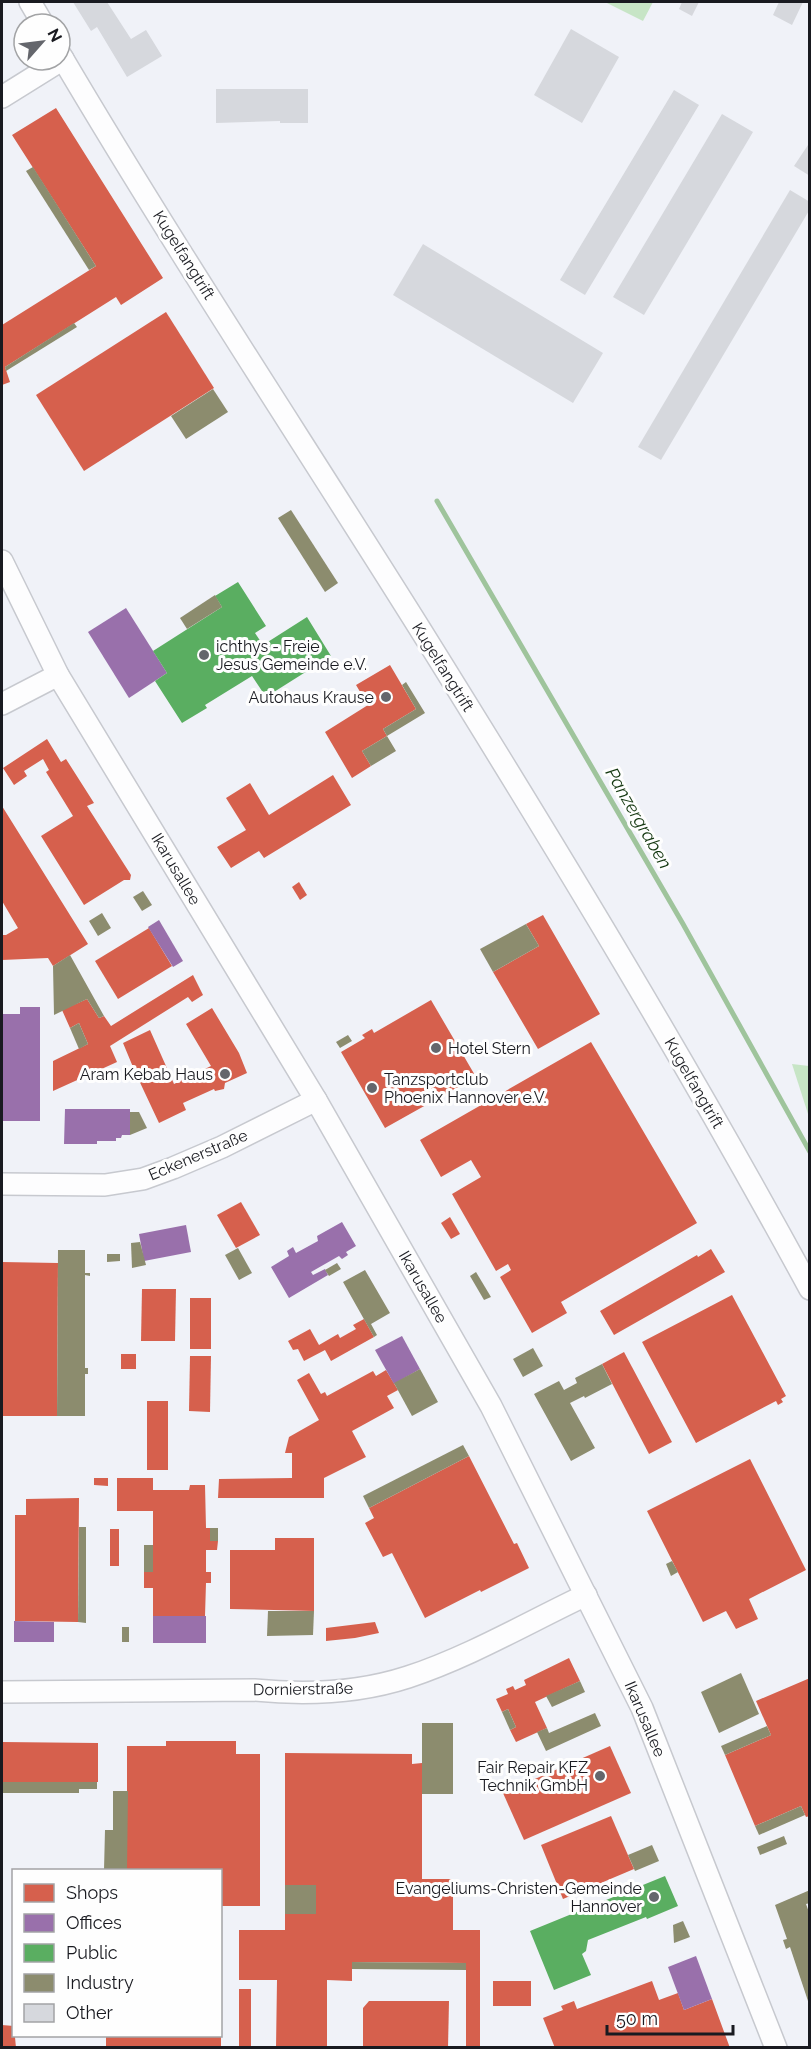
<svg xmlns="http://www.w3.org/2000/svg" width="811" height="2049" font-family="Raleway,sans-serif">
<rect width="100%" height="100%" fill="#f0f2f8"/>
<g fill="#c7e5c6">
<path d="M605,2H653L643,21Z"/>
<path d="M792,1064L809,1066V1117Z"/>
</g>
<g fill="#d6604d">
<path d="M56,108L163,278L121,305L116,297L5,367L10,382L2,385V325L96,266L12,135Z"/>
<path d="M166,312L214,388L84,471L36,395Z"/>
<path d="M390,665L416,709L383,729L387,736L362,751L371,766L352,778L325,732L368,705L356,685Z"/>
<path d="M47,739L61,762L66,759L94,803L87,806L131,875L130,880H124L84,905L41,836L73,816L46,772L49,770L43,759L24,771L27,776L14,785L3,768Z"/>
<path d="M333,775L351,805L264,858L259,851L231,868L217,847L246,830L226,798L250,783L269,815Z"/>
<path d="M2,806L88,944L53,966L48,958L2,960V935H6L18,928L2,901Z"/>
<path d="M299,882L307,895L300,900L292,887Z"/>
<path d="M543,915L600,1014L538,1049L493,972L539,946L526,924Z"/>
<path d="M149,928L172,966L118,999L95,961Z"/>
<path d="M193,975L203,995L192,1002L188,997L110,1046L117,1062L53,1091V1061L88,1044L79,1023L70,1028L62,1010L87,999L99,1018L104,1016L111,1026Z"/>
<path d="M431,1000L476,1077L385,1128L341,1052L365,1038L362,1035L372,1029L374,1033Z"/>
<path d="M212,1008L239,1053L247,1073L225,1083L224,1089L215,1091L214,1089L183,1103L186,1110L159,1123L136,1074L133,1075L130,1068L133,1067L123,1043L150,1030L174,1084L211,1066L186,1024Z"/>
<path d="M591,1042L697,1223L561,1302L567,1313L532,1333L500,1277L511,1270L508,1264L496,1271L452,1194L481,1177L471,1160L441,1177L420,1140Z"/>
<path d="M241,1202L260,1235L236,1248L217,1215Z"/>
<path d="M450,1217L460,1234L451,1239L441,1223Z"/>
<path d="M711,1249L725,1272L614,1335L600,1311L697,1255L698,1257Z"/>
<path d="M2,1262L58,1263L57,1416H2Z"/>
<path d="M142,1289H176L175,1341H141Z"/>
<path d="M732,1295L786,1396L781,1399L783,1402L778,1405L776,1401L696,1443L642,1342Z"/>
<rect x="190" y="1298" width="21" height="51"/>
<path d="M364,1319L374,1337L331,1361L325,1350L304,1361L298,1349L293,1350L288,1341L310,1329L319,1345L338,1334L340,1338L356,1329L353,1325Z"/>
<path d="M532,1352L537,1361L522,1369L517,1360Z"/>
<path d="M624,1352L672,1442L649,1454L602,1364Z"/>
<rect x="121" y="1354" width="15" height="15"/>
<path d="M190,1356H211L210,1412L189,1411Z"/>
<path d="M386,1370L398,1390L387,1396L394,1408L352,1431L366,1457L324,1478V1498H218L219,1479L292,1478V1453H285L289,1437L319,1420L297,1380L309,1373L321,1394L325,1392L327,1396L373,1371L376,1376Z"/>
<rect x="147" y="1401" width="21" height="69"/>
<path d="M469,1456L514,1544L517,1543L529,1568L481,1592L480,1590L425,1618L392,1553L383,1557L365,1523L374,1518L369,1508Z"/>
<path d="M750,1459L806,1570L749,1599L758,1619L736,1629L726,1611L703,1622L647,1511Z"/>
<path d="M94,1478H108V1486L94,1485Z"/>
<path d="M117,1478H153V1490H189L190,1485H205L206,1528H210V1541H218L217,1550H206V1572H211V1583H206L205,1616H153V1588H144V1572H153V1511H117Z"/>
<path d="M79,1498L78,1622L15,1621V1515H26V1499Z"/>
<rect x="110" y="1529" width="9" height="37"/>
<path d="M275,1538H314V1611L230,1609V1550H275Z"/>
<path d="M375,1622L379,1633L355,1638L326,1641V1628Z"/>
<path d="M569,1658L580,1681L535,1702L547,1728L516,1742L510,1730L516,1727L508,1709L502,1712L496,1699L508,1694L506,1689L513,1686L515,1690L526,1685L524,1680Z"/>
<path d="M810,1678V1816L806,1817L801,1806L755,1826L725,1755L771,1735L756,1701Z"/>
<path d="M166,1741H236V1754H260V1906H220V1870H127V1746H166Z"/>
<path d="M2,1742L98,1743V1782H2Z"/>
<path d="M610,1746L631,1793L524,1840L503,1793Z"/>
<path d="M285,1753L412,1754V1764L422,1763V1879H453V1930H480V2048H466V1963L352,1962V1981L327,1980V2048H276L277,1980H239V1930H285V1914H316V1885H285Z"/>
<path d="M611,1816L634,1869L563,1899L541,1845Z"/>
<rect x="493" y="1981" width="38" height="25"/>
<path d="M652,1981L659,2000L678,1993L684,2010L712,1999L730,2048H555L543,2018L563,2010L561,2006L574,2001L577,2009Z"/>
<rect x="239" y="1989" width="12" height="59"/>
<path d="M369,2001H449L448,2048H363V2008Z"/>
<path d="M2,2025L14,2026L16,2048H2Z"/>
<rect x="106" y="2036" width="115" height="12"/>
</g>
<g fill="#9970ab">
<path d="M126,608L167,673L129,698L88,632Z"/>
<path d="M159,920L183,961L173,967L148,927Z"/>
<path d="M20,1007H40V1121H2V1014H20Z"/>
<path d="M65,1109H130V1135H122L121,1138H116V1141H97V1144H64Z"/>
<path d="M342,1222L356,1246L346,1252L348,1255L342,1259L339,1256L311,1272L313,1275L325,1269L328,1275L289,1298L271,1267L289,1256L287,1251L293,1247L296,1253L318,1241L317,1236Z"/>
<path d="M186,1225L191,1252L144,1261L139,1234Z"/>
<path d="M402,1336L420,1369L394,1384L375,1350Z"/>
<rect x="153" y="1616" width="53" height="27"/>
<path d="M14,1621L54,1622V1642H14Z"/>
<path d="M696,1956L712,1999L684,2010L668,1967Z"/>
</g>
<g fill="#5aae61">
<path d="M238,582L266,626L255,633L263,645L307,617L331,656L266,697L252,676L205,705L207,708L182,723L155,681L167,673L153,651L222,607L215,596Z"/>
<path d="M665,1876L678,1906L647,1919L646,1917L588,1940L586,1951L582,1954L591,1975L554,1990L530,1931Z"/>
</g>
<g fill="#8c8c6e">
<path d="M33,167L96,266L89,270L26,171Z"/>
<path d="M74,323L77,327L6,371L5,367Z"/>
<path d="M213,389L228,412L186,439L171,416Z"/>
<path d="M291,510L338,583L325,592L278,518Z"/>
<path d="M215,595L222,607L187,629L180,618Z"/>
<path d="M406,682L425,713L387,736L396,751L371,766L362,751L387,736L383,729L416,709L402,685Z"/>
<path d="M143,891L152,905L142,911L133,897Z"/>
<path d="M102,913L111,928L98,936L89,921Z"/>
<path d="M526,924L539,946L493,972L480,949Z"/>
<path d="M70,955L104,1016L99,1018L87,999L54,1015L53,966Z"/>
<path d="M79,1023L88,1044L79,1049L70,1028Z"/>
<path d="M348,1035L352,1041L340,1048L336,1042Z"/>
<path d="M130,1112H139L147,1128L130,1135Z"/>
<path d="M140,1242L146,1265L132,1268L131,1243Z"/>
<path d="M238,1248L252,1273L239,1280L225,1255Z"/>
<path d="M58,1250H85V1273H90V1276L85,1275V1368H88V1374H85V1416H57Z"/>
<path d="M107,1254H120V1261L107,1262Z"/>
<path d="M337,1263L341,1269L329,1276L325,1270Z"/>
<path d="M365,1270L390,1313L371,1324L377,1335L374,1337L343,1282Z"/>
<path d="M476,1272L491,1297L484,1300L470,1276Z"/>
<path d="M533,1348L543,1366L523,1377L513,1359Z"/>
<path d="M602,1364L612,1384L585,1398L584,1396L570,1403L595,1448L571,1461L534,1394L559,1381L564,1390L577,1383L575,1378Z"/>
<path d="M420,1369L438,1402L412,1416L394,1383Z"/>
<path d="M463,1445L469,1456L369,1508L363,1496Z"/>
<path d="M79,1527H86V1623L78,1622Z"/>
<rect x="210" y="1528" width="8" height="13"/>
<rect x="144" y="1545" width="9" height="27"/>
<path d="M672,1561L678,1572L671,1576L666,1564Z"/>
<path d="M268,1611H314L313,1635L267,1636Z"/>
<rect x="122" y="1627" width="7" height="15"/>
<path d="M741,1673L759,1714L719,1733L701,1692Z"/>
<path d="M580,1681L585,1692L552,1707L546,1696Z"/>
<path d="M508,1709L516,1727L510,1730L502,1712Z"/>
<path d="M595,1713L601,1726L546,1751L537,1732L547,1728L549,1733Z"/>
<rect x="422" y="1723" width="31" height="71"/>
<path d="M767,1726L771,1735L725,1755L721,1746Z"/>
<path d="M2,1782H97V1789H79V1793H2Z"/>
<path d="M113,1791H128L127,1870H104L105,1830H113Z"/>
<path d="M801,1806L805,1815L759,1835L755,1826Z"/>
<path d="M784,1836L787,1844L760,1855L757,1847Z"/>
<path d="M652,1845L659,1861L635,1871L628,1855Z"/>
<rect x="285" y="1885" width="31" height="29"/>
<path d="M810,1890V1903L806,1904L810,1915L809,2004L790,1947L786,1949L783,1940L787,1939L775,1905Z"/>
<path d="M683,1921L690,1937L674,1943L673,1925Z"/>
<path d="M352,1962L466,1963V1970L352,1969Z"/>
</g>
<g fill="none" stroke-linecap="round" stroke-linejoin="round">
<path stroke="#9fc49c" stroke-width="5" d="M437,501L683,924L810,1152"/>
</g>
<g fill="#d6d8dd">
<path d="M73,2H107L131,39L146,30L162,56L127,77L97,27L91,31Z"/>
<path d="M682,2H699L692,16L679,9Z"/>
<path d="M779,2H803L792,25L773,15Z"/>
<path d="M571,29L619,57L582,123L534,95Z"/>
<path d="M216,89H308V123H280V121L216,123Z"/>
<path d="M674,90L699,105L585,295L560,280Z"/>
<path d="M722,114L753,132L644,315L613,297Z"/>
<path d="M810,142V176L794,166Z"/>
<path d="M790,190L810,202V209L661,460L638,447Z"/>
<path d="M423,244L603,353L573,403L393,295Z"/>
</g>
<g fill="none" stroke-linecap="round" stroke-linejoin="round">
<g stroke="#c7c9cf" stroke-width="24">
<g id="minor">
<path d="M30,2L43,24"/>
<path d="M60,54C178,254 307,448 430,645C562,857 691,1070 810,1289"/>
<path d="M2,97L63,59"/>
<path d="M2,561L58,675L316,1100L491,1406L642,1708L776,2048"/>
<path d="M2,704L58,675"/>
<path d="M2,1184L105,1185L143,1179L173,1168L222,1147L316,1100"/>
<path d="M2,1692L254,1690C304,1695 359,1693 408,1677C469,1657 527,1623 586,1595"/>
</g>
</g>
<use href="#minor" stroke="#fdfdfe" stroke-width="21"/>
</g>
<g fill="#64666c" stroke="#fefefe" stroke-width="2">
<circle cx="204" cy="655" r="6"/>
<circle cx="386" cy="697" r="6"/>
<circle cx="436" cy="1048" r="6"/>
<circle cx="225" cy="1074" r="6"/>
<circle cx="372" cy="1088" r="6"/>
<circle cx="600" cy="1776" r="6"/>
<circle cx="654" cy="1897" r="6"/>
</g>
<g text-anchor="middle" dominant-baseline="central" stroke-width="6" stroke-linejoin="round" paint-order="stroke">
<g font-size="16" fill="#191a20" stroke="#fefefe">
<text transform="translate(184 255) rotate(58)">Kugelfangtrift</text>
<text transform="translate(443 667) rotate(58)">Kugelfangtrift</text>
<text transform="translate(176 869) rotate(59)">Ikarusallee</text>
<text transform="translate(694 1083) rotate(60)">Kugelfangtrift</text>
<text transform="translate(198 1155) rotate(-23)">Eckenerstraße</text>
<text transform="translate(423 1287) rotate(60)">Ikarusallee</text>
<text transform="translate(303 1689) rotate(-1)">Dornierstraße</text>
<text transform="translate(645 1719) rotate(67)">Ikarusallee</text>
</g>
<g font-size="16" fill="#191a20" stroke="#fefefe" text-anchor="end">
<text x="216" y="646" text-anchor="start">ichthys - Freie<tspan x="216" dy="18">Jesus Gemeinde e.V.</tspan></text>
<text x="374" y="697">Autohaus Krause</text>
<text x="448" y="1048" text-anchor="start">Hotel Stern</text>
<text x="213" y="1074">Aram Kebab Haus</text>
<text x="384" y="1079" text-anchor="start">Tanzsportclub<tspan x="384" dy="18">Phoenix Hannover e.V.</tspan></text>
<text x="588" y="1767">Fair Repair KFZ<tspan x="588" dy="18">Technik GmbH</tspan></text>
<text x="642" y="1888">Evangeliums-Christen-Gemeinde<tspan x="642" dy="18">Hannover</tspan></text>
</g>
<g font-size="18" font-style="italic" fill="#11350d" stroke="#fefefe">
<text transform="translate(639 818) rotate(60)">Panzergraben</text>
</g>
</g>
<rect width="811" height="2049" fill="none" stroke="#191a20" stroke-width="6"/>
<rect x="12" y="1869" width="210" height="168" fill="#fefefe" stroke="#a2a3a5" stroke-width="1.5"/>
<rect x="24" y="1884" width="30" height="18" fill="#d6604d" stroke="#a2a3a5" stroke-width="1.5"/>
<text x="66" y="1899" font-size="18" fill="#191a20">Shops</text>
<rect x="24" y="1914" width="30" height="18" fill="#9970ab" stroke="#a2a3a5" stroke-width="1.5"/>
<text x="66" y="1929" font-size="18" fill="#191a20">Offices</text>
<rect x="24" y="1944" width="30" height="18" fill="#5aae61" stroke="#a2a3a5" stroke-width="1.5"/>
<text x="66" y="1959" font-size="18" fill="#191a20">Public</text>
<rect x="24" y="1974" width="30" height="18" fill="#8c8c6e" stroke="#a2a3a5" stroke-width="1.5"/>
<text x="66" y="1989" font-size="18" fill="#191a20">Industry</text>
<rect x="24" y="2004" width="30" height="18" fill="#d6d8dd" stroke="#a2a3a5" stroke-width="1.5"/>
<text x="66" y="2019" font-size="18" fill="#191a20">Other</text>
<g transform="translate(42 42) rotate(62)"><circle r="28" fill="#fefefe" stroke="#a2a3a5" stroke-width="1.5"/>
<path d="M0-4.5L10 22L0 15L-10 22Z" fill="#64666c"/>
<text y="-9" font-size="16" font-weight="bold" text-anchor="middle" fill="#191a20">N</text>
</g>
<path d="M607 2025v9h126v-9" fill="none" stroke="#191a20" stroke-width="3"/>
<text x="616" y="2025" font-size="18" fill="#191a20" stroke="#fefefe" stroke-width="4.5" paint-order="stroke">50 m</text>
</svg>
